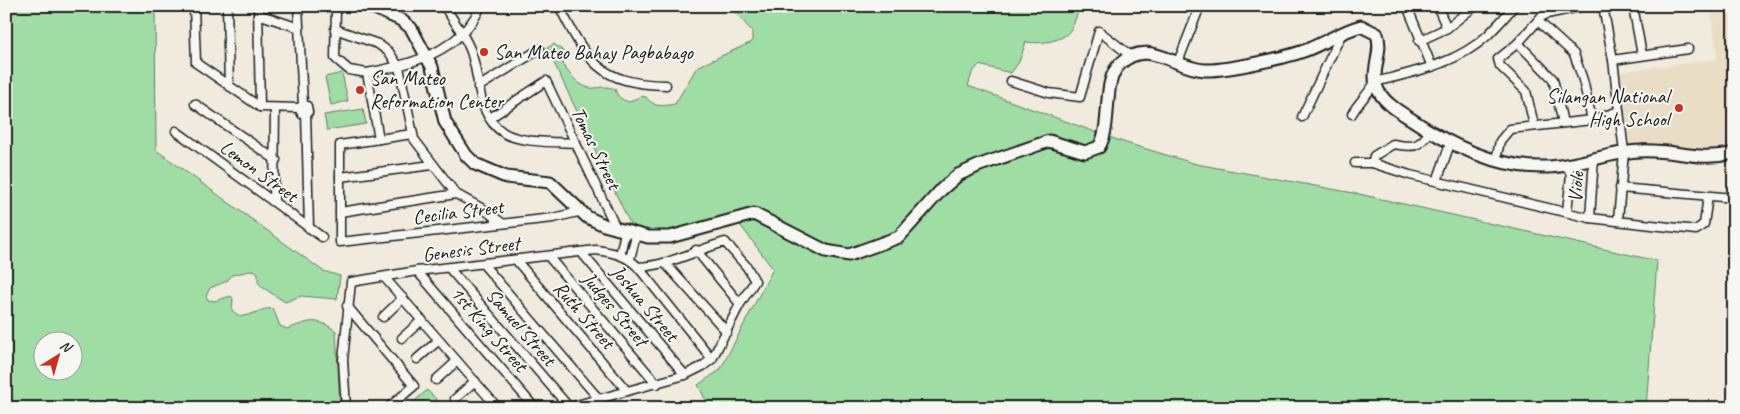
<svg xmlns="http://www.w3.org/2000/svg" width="1740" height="414" font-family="Caveat,sans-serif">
<rect width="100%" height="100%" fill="#f0ebde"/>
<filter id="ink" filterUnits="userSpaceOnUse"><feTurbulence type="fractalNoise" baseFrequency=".02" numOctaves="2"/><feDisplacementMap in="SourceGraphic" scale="10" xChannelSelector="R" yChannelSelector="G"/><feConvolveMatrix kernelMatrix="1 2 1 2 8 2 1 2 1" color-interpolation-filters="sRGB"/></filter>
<g filter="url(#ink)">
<path fill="#e9ddc6" d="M1710,6H1734V144L1704,152L1682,146H1630L1619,72L1718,59Z"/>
<g fill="#a0dda5" stroke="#5e7c60" fill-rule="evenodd">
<path d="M6,6H155L156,150L323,271L340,276L337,299L301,296L285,302L262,287L258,282V273L254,270L232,275L227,281L210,288L206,296L208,300L214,301L231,296L233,299L232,310C244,325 258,306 273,309L280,326L287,329C308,322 316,316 336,331L340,408H6ZM42,342H72V372H42Z"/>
<path d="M729,6H1080C1077,14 1075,22 1071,29C1064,42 1039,44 1026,42L1019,62L1011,73L979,65L972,73L968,86L1123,142L1196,164L1359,194L1657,261L1646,408H710L698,385L720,370L773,269L738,222L658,235L633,230L547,48L554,44L562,50L566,56L563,65C570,75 582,90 595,88C602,87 607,86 615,89C617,97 622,100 629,102L641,96L646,97C655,108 662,106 675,104L697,67L752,42V31Z"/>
<path d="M342,73L348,101L331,105L325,77Z"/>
<path d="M363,109L366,124L327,130L324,115Z"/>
<path d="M427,390L445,408H407Z"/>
</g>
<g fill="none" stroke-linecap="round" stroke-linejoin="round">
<g stroke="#1c1c1c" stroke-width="11">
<g id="street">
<path d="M194,6L196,63L260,107L299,108L303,105L307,106L308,112L302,114L299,108"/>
<path d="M227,6L229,86"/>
<path d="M258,6L260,107"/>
<path d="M298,6L303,105"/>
<path d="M336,6L335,58L349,70L367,73L379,139"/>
<path d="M444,6C453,20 464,34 470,49C481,76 475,115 504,133C520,143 557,142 576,143"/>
<path d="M559,6C587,61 599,84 666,85"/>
<path d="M1407,6L1432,67"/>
<path d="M1437,6L1447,28"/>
<path d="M1603,6L1613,60L1624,152L1618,220"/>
<path d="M1633,6L1642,55"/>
<path d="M1349,7V6"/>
<path d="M258,14L299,28"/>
<path d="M1538,21L1574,54L1583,80L1592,120"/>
<path d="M335,29L378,44L389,52L399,67L414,139L456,194L485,210L502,223"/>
<path d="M1419,41L1447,28L1475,6"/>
<path d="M1518,43L1553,79L1563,123"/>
<path d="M1613,60L1688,49"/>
<path d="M1178,62L1200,6"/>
<path d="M367,73C413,64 460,52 481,6"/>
<path d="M1011,81L1049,93L1080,97L1099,31L1131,56"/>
<path d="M478,87L540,49"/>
<path d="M195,104L276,160"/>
<path d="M306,113L309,228"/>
<path d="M1352,114C1359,101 1368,95 1375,82C1414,72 1457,64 1488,35C1497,26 1506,16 1514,6"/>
<path d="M1302,117L1342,33"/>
<path d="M490,118L546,81L617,230"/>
<path d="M1534,125L1526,91L1500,66L1498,59L1518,43L1541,17L1547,14L1584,6"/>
<path d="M176,131L322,237"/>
<path d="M412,134L340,145V242L553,218L578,212"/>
<path d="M1496,160L1500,141L1510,129L1592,120L1619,111"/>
<path d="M1355,163H1372L1410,175L1590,218L1696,230L1704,224L1708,196"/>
<path d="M1372,163L1374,156L1393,144C1413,147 1417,149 1430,132"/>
<path d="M340,177L432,165"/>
<path d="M1437,181L1450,144"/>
<path d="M1620,188L1734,198"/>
<path d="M274,202L275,108"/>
<path d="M1567,211L1571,175L1567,165"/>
<path d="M340,212L456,194"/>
<path d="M1590,218L1594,158"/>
<path d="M696,250L740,304"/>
<path d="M581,252L685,375"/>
<path d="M620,255L625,232"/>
<path d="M548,256L657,384"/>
<path d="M630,259L636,235"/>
<path d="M516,260L627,391"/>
<path d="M665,263L727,332"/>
<path d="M483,264L599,399"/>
<path d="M449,268L569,407"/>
<path d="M417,271L535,408"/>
<path d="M384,277L498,408"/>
<path d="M347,306L414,386L388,408"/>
<path d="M383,317L403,298"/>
<path d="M402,338L422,320"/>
<path d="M417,359L439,340"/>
<path d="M436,380L457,361"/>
<path d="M455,399L475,381"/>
<path d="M346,408L343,360L351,282L417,271L596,250C612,252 626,255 638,267L712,359"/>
<path d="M566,408L685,375L703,366L712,359L740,304L755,281L747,267L725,242C696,250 668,266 638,267"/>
</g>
</g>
<g stroke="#1c1c1c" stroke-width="15">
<path id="secondary" d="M370,6L401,20L411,28L432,67L445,122L466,155L475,164L506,177L550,182L587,217L604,225L648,237H670L754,214L826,251L849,255L899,237L942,189L958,175L980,165L1049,141L1085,152L1099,147C1113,124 1101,82 1120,64C1148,37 1175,69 1205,70C1225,71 1290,57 1309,49C1326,42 1342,31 1361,26L1377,34C1384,53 1368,74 1379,92C1386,104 1400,112 1411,119C1451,146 1498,169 1548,167C1579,166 1608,152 1640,151C1676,149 1697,162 1734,153"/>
</g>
<use href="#street" stroke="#f6f6f2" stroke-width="8"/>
<use href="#secondary" stroke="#f6f6f2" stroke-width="11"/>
</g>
</g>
<g fill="#c8321e" stroke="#f6f6f2" stroke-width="2">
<circle cx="484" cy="52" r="5"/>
<circle cx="360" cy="90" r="5"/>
<circle cx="1679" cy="108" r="5"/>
</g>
<g text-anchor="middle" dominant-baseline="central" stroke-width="4" stroke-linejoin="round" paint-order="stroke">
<g font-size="20" fill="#1c1c1c" stroke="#f6f6f2" text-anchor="start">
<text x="494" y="52">San Mateo Bahay Pagbabago</text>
<text x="370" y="78">San Mateo<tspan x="370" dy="23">Reformation Center</tspan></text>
<text x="1669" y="96" text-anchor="end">Silangan National<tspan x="1669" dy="23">High School</tspan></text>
</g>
<g font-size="20" fill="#1c1c1c" stroke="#f6f6f2">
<text transform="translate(596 148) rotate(64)">Tomas Street</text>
<text transform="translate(259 171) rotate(36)">Lemon Street</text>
<text transform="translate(1576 187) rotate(-86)">Viole</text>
<text transform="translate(458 212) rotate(-7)">Cecilia Street</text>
<text transform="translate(471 249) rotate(-7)">Genesis Street</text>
<text transform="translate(645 303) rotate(50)">Joshua Street</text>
<text transform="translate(615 309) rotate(50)">Judges Street</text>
<text transform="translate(584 315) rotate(49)">Ruth Street</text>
<text transform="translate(521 327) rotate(49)">Samuel Street</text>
<text transform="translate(489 329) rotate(49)">1st King Street</text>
</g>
</g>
<rect width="1740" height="414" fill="none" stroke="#f6f6f2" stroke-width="25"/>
<rect x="12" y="12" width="1715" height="389" fill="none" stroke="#1c1c1c" stroke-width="2" filter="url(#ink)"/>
<g transform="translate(58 356) rotate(37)"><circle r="24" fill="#f6f6f2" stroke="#9f9f9c"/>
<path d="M0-4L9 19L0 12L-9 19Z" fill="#c8321e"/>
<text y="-8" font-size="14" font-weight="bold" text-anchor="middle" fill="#1c1c1c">N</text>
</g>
</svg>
